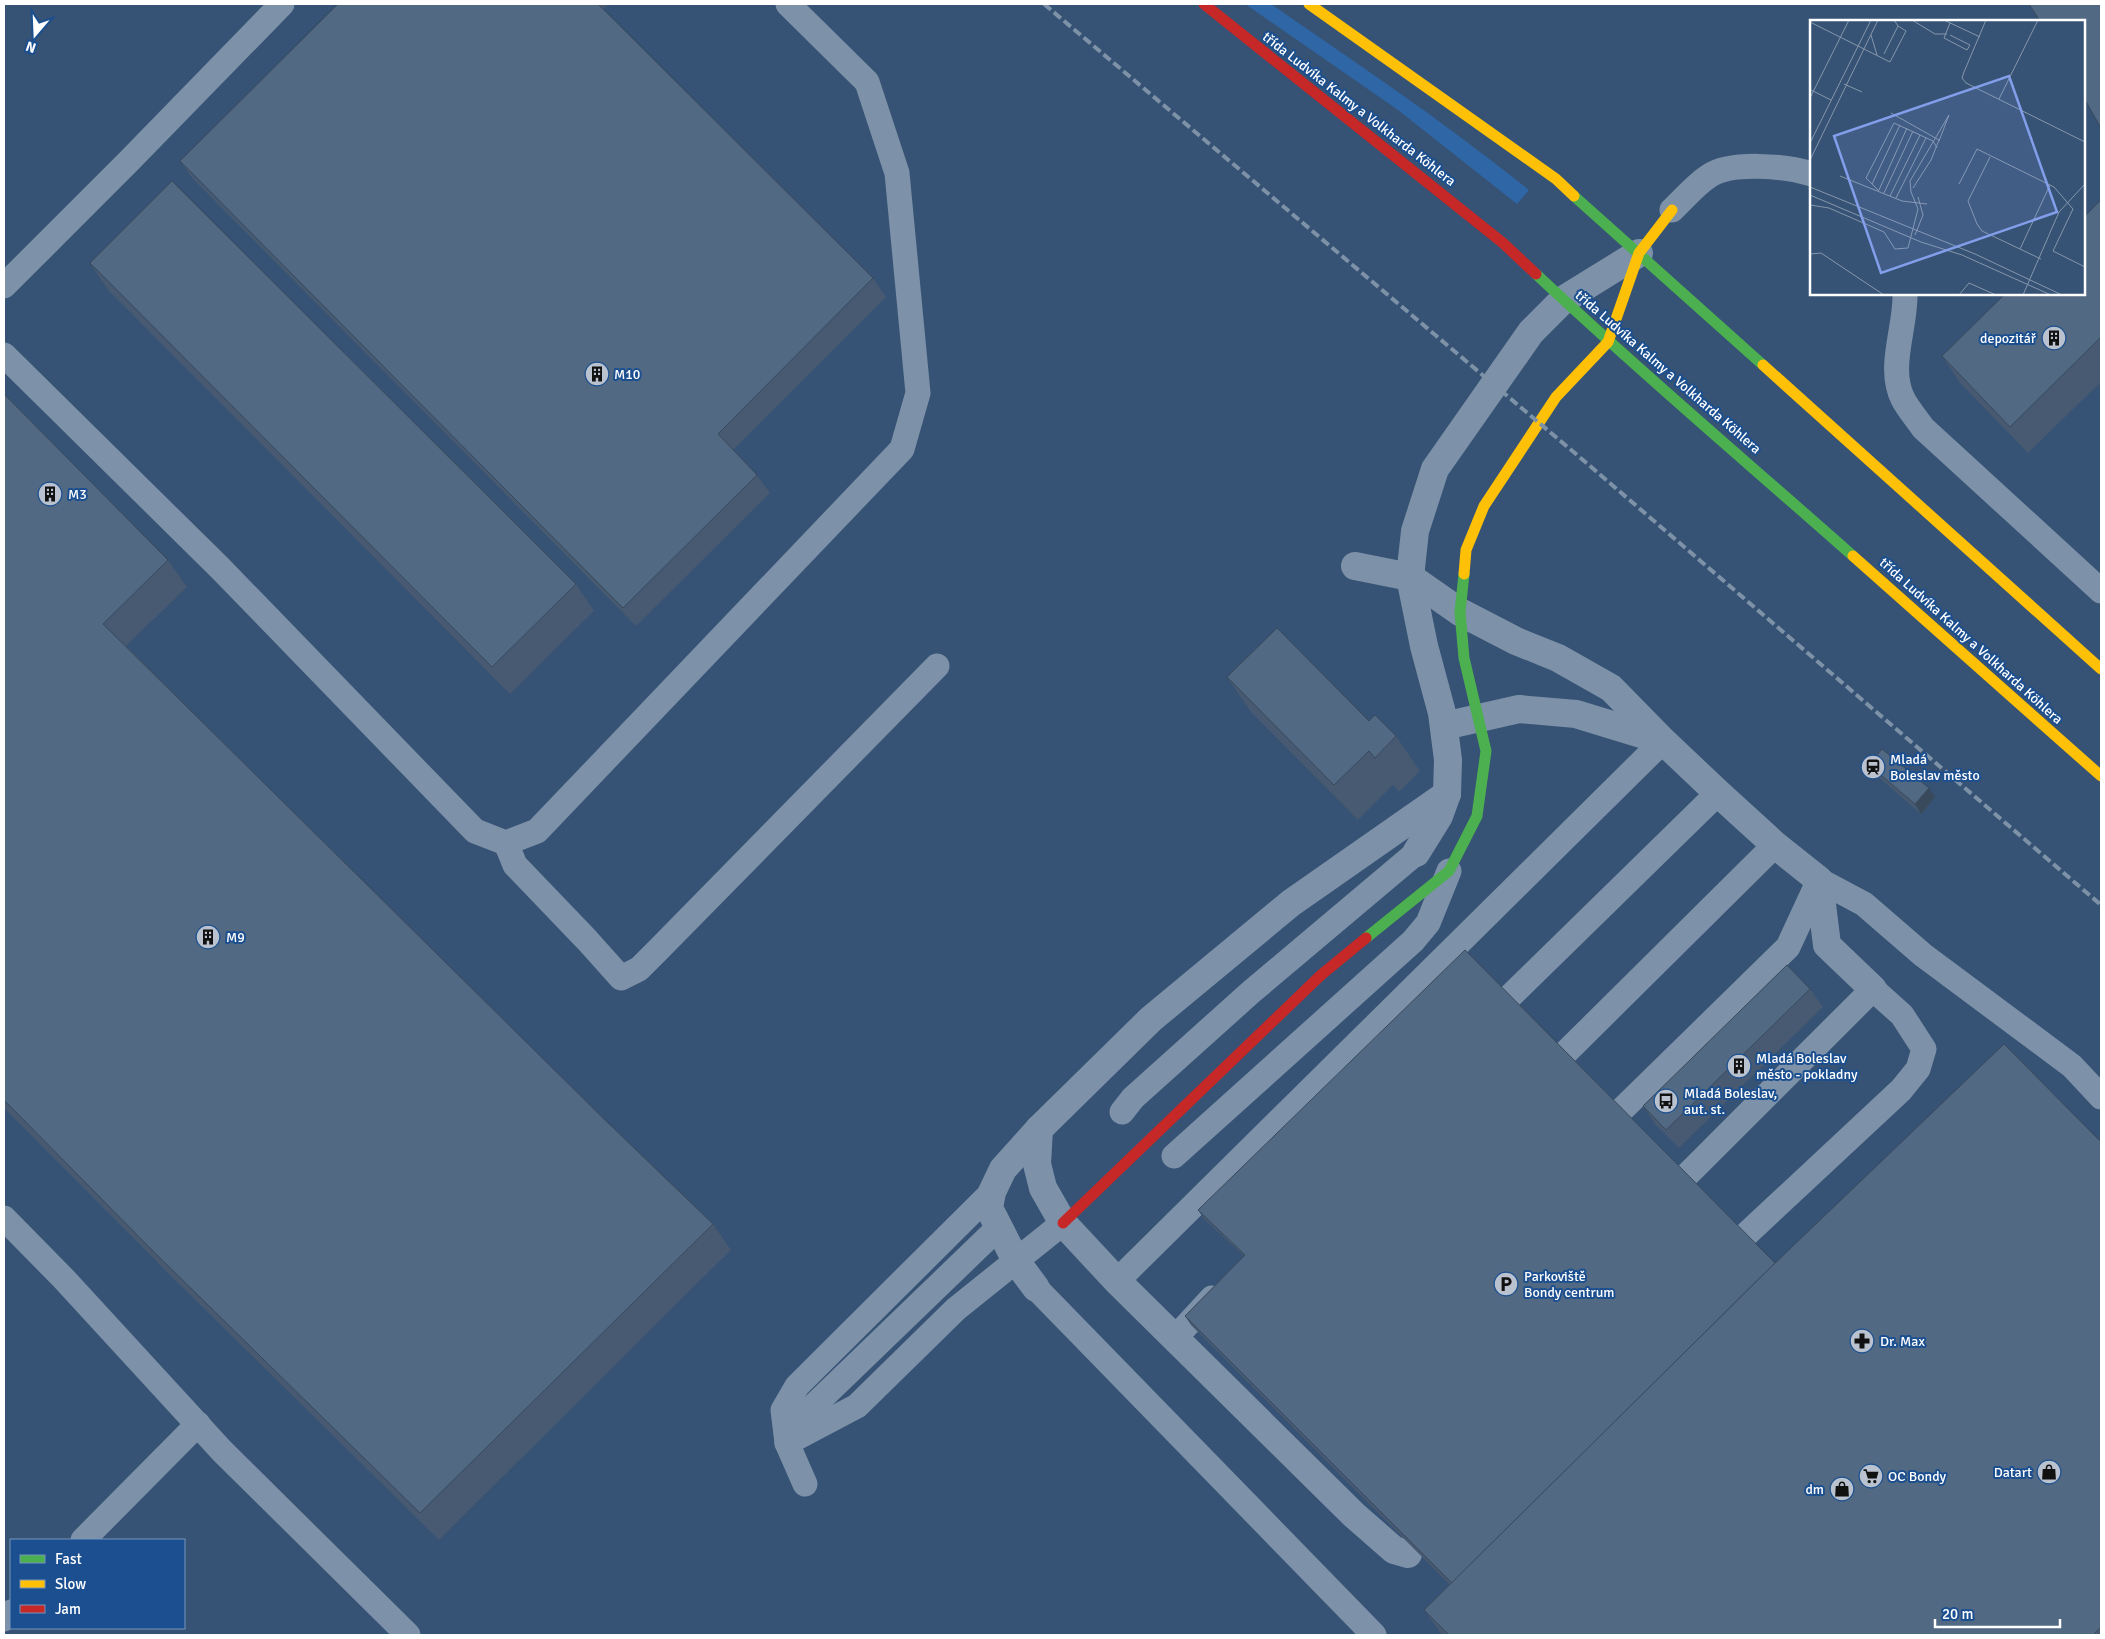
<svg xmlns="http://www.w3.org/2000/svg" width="2105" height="1639" font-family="Signika,sans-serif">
<rect width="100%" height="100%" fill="#365274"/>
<path fill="#2f66a5" d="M1245,4H1271C1358,64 1446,123 1529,190L1517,204L1398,110Z"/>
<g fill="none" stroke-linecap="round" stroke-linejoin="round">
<g stroke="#7d92a8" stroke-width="25">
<path d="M1672,210C1684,199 1695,185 1709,176C1731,161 1787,166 1811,174"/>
<path d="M4,286L129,161L282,4"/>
<path d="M1905,294C1906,327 1887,368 1903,399C1908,409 1917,419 1923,428L2101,591"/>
<path d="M4,355L220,568L475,831L506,843L537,831L902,449L918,393L897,173L867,82L788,4"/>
<path d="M506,843L515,865L587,940L621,978L639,969L659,949L937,666"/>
<path d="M1486,1020L1718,793"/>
<path d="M1543,1075L1775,845"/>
<path d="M1122,1112L1133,1098L1251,992L1416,853"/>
<path d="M1598,1133L1788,947L1819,880L1864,904L1923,955L2072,1066L2101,1097"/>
<path d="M1174,1156L1413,941L1428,923L1449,871"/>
<path d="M992,1192L797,1386L783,1410L787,1443L857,1406L956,1309L1063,1223"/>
<path d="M1664,1198L1873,989L1902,1015L1924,1049L1918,1069L1901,1090L1722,1257"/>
<path d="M4,1218L64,1279L222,1451L408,1635"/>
<path d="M1117,1281L1663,741"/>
<path d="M1036,1288L1374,1635"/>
<path d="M1175,1338L1212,1298"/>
<path d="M805,1484L787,1443L800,1419L998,1228"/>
<path d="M83,1540L198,1424"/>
<path d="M4,1619L11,1612"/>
</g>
<g stroke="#7d92a8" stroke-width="28">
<path d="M1355,566L1410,577L1460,612L1516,641L1558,658L1611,688L1663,741L1718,793L1775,845L1819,880L1827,945L1873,989"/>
<path d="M1444,726L1519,709L1576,714L1661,740"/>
<path d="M1416,853L1439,816L1447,794L1448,760L1442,713L1424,646L1410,577L1415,531L1435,469L1531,332L1563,300L1639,253"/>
<path d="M1039,1129L1037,1164L1043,1188L1063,1223L1117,1281L1354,1515L1394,1550L1408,1554"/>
<path d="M1036,1288L1016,1261L989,1208L992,1192L1003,1169L1039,1129L1151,1019L1291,903L1447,794"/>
</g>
<g stroke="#4caf50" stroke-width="11">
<path d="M1574,196L1763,365"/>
<path d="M1536,274C1639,371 1747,462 1853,556"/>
<path d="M1366,938L1449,871L1477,816L1486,751L1464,658L1460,612L1464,574"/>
</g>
<g stroke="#ffc107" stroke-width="11">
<path d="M1309,4L1556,179L1574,196"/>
<path d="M1763,365L2101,669"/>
<path d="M1853,556L2101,776"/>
<path d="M1464,574L1466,550L1484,506L1556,397L1608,342L1639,253L1672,210"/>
</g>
<g stroke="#c62828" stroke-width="11">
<path d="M1204,4L1503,243L1536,274"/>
<path d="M1063,1223L1321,975L1366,938"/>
</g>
<path stroke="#7e92a7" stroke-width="4" stroke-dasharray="9 4" stroke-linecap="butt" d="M1044,4L1583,460L2101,905"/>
</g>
<g fill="#475a72">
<path d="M338,4H609L603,9L873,278L886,297L733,450L757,475L770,493L636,626L193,179L180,161Z"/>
<path d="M2101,200V382L2028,453L1960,383L1942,356Z"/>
<path d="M90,263L576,584L594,611L510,694L108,290Z"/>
<path d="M4,394L168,560L187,587L126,646L605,1120L713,1224L731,1250L439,1540L174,1279L4,1108Z"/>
<path d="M1227,677L1369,721L1396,736L1420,771L1399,792L1393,785L1358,820L1251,712Z"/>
<path d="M1869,765L1935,797L1921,814L1875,774Z"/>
<path d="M1810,989L1823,1007L1679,1148L1655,1124L1643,1106Z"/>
<path d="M2101,1142V1635H1442L1424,1610L1450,1585L1191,1325L1185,1316L1244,1256L1204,1219L1198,1210L1775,1263Z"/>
</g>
<path fill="#394a5c" d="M1929,788L1935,797L1921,814L1915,804Z"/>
<g fill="#526984" stroke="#394a5c">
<path d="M338,4H598L873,278L718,434L757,475L623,608L180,161Z"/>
<path d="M2029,4H2101V128L2084,98V21H2040Z"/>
<path d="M172,181L576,584L492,667L90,263Z"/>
<path d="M2101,200V337L2010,427L1942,356L2005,294H2084V217Z"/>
<path d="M4,394L168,560L103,624L605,1120L713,1224L420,1513L155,1253L4,1100Z"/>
<path d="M1277,628L1369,721L1375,715L1396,736L1375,758L1369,751L1334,785L1227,677Z"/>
<path d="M1882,749L1929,788L1915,804L1869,765Z"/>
<path d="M1465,950L1775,1263L1452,1583L1185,1316L1245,1255L1198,1210Z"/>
<path d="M1787,965L1810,989L1666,1130L1643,1106Z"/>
<path d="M2004,1044L2101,1142V1627L2093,1635H1449L1424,1610L1770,1268Z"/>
</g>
<defs>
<g id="building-disc" transform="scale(1.25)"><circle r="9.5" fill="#b9c2ce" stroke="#1b4f8f"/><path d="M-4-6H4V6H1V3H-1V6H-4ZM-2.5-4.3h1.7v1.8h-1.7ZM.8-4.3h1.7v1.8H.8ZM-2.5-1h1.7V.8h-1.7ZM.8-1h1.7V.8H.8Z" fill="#111"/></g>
<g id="station-disc" transform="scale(1.25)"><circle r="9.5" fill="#b9c2ce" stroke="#1b4f8f"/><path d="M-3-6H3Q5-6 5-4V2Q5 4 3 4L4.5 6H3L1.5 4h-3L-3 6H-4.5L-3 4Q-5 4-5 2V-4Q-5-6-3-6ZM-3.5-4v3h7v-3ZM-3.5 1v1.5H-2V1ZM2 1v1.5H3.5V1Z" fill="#111"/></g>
<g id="bus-disc" transform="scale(1.25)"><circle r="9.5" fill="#b9c2ce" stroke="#1b4f8f"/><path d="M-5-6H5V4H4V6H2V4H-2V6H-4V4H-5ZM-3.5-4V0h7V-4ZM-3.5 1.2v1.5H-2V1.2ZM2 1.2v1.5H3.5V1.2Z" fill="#111"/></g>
<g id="parking-disc" transform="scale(1.25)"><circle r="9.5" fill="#b9c2ce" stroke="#1b4f8f"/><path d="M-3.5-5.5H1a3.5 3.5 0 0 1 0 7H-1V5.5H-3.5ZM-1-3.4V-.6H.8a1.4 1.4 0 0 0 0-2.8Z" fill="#111"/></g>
<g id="pharmacy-disc" transform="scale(1.25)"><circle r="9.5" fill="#b9c2ce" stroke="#1b4f8f"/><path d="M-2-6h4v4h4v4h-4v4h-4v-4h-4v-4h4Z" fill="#111"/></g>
<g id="shop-disc" transform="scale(1.25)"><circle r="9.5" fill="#b9c2ce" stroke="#1b4f8f"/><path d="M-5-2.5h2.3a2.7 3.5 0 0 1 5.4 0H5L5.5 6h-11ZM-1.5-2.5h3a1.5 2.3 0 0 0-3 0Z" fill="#111"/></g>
<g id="supermarket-disc" transform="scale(1.25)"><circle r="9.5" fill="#b9c2ce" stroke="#1b4f8f"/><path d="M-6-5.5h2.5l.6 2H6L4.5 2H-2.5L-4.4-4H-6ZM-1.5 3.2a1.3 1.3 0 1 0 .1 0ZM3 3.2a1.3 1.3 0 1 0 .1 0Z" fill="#111"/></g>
</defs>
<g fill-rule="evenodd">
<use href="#building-disc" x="2054" y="338"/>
<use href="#building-disc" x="597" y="374"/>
<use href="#building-disc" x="50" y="494"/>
<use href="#station-disc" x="1873" y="767"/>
<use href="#building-disc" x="208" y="937"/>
<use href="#building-disc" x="1739" y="1066"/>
<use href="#bus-disc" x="1666" y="1101"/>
<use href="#parking-disc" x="1506" y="1284"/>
<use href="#pharmacy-disc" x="1862" y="1341"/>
<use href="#shop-disc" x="2049" y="1472"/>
<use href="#supermarket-disc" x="1871" y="1476"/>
<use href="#shop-disc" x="1842" y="1489"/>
</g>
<g text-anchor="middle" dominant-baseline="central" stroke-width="4" stroke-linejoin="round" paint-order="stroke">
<g font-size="14" fill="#fff" stroke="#1b4f8f">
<text transform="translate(1359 109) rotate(38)">třída Ludvíka Kalmy a Volkharda Köhlera</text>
<text transform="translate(1668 372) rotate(41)">třída Ludvíka Kalmy a Volkharda Köhlera</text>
<text transform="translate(1971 641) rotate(42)">třída Ludvíka Kalmy a Volkharda Köhlera</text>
</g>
<g font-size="14" fill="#fff" stroke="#1b4f8f" text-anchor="start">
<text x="2036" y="338" text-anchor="end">depozitář</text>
<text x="614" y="374">M10</text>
<text x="68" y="494">M3</text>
<text x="1890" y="759">Mladá<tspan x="1890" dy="16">Boleslav město</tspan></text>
<text x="226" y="937">M9</text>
<text x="1756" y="1058">Mladá Boleslav<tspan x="1756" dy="16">město - pokladny</tspan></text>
<text x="1684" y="1093">Mladá Boleslav,<tspan x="1684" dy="16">aut. st.</tspan></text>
<text x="1524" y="1276">Parkoviště<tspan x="1524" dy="16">Bondy centrum</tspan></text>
<text x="1880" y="1341">Dr. Max</text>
<text x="2032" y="1472" text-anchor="end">Datart</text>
<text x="1888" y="1476">OC Bondy</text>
<text x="1824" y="1489" text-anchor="end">dm</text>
</g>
</g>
<g transform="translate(1810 20)">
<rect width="275" height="275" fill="#365274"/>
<path fill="none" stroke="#8697ac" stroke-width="1" d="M102,0L125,14H137M134,0L170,17M176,0L154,52L152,58L156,63L275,122M0,2L80,42L96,11L88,6M61,15L67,35M140,15L160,25L157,30L134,18L140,3M74,34L88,6L84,0M34,64L52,72M1,70L21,80M0,78L39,0M189,79L228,0M81,93L129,120L121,140L103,168M129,121L139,95M0,123L61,0M180,137L158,181L167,204L172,211L231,239M0,140L68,0M30,156L92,181L117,184M62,164L90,105M149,164L167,129L244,167L263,189L243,231L275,247M0,167L165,234L252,275M69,170L97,108M69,171L56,158L84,103L123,121L127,128M74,173L103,111M0,175L111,222L152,235L241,275M80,176L110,115M86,178L116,118M0,185L19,188L74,212L85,229L98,228L108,189L101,172L100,161L139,95M105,215L113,195L108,177M210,229L240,165M0,234L11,233L74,275M149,275L159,263L186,275M213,275L249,192L275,164"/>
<path fill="#839eea" fill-opacity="0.15" stroke="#839eea" stroke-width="2.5" d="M199,56L247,192L71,253L24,116Z"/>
<rect width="275" height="275" fill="none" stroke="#fff" stroke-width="2.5"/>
</g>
<rect width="2105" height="1639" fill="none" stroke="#ffffff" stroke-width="10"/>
<rect x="10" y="1539" width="175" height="90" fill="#1b4f8f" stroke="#7695bc"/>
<rect x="20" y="1555" width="25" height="8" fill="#4caf50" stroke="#7695bc"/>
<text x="55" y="1564" font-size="15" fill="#ffffff">Fast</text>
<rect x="20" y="1580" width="25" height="8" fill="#ffc107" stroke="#7695bc"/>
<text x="55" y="1589" font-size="15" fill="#ffffff">Slow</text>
<rect x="20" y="1605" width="25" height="8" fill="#c62828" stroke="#7695bc"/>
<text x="55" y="1614" font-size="15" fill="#ffffff">Jam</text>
<g transform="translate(35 35) rotate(199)" stroke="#1b4f8f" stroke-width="4" paint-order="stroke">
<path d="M0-4L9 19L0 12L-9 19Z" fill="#ffffff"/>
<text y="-8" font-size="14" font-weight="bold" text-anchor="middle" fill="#ffffff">N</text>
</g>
<path d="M1935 1619v8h125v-8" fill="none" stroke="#ffffff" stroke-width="2.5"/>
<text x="1942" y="1619" font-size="15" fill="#ffffff" stroke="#1b4f8f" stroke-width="4" paint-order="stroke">20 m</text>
</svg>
